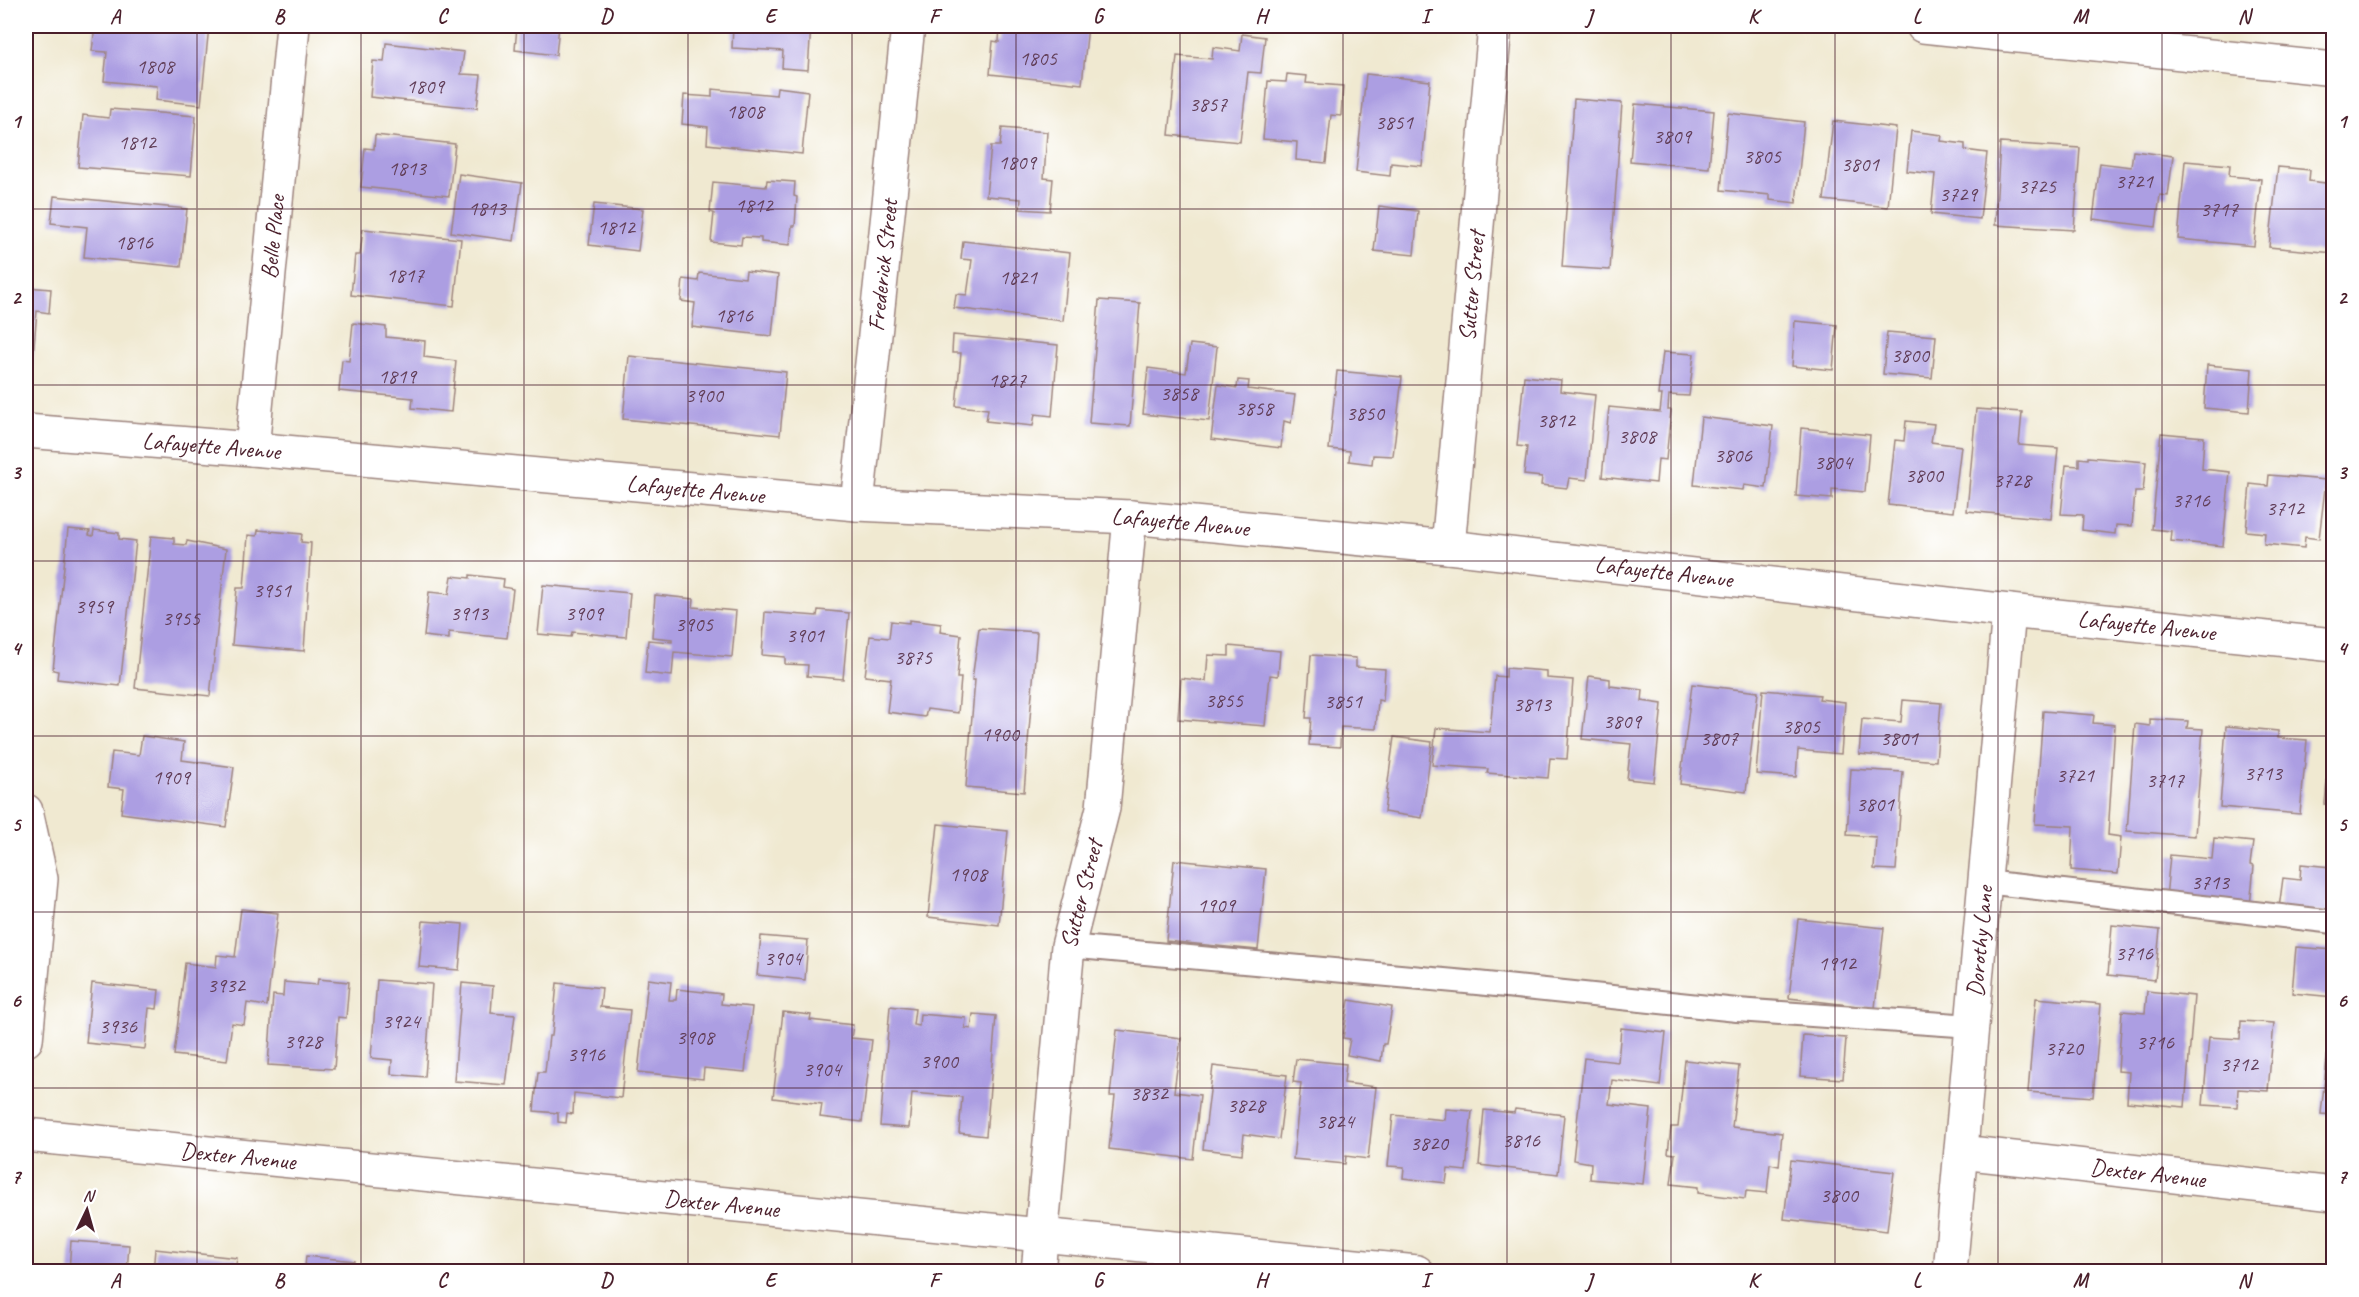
<svg xmlns="http://www.w3.org/2000/svg" width="2359" height="1297" font-family="Caveat,sans-serif">
<rect width="100%" height="100%" fill="#fff"/>
<filter id="ink" filterUnits="userSpaceOnUse"><feTurbulence type="fractalNoise" baseFrequency=".0167" numOctaves="2"/><feDisplacementMap in="SourceGraphic" scale="12" xChannelSelector="R" yChannelSelector="G"/><feConvolveMatrix kernelMatrix="1 2 1 2 8 2 1 2 1" color-interpolation-filters="sRGB"/></filter>
<filter id="wash" filterUnits="userSpaceOnUse"><feTurbulence type="fractalNoise" baseFrequency=".008" numOctaves="4" result="noise"/><feDisplacementMap in="SourceGraphic" scale="24" xChannelSelector="R" yChannelSelector="G"/><feGaussianBlur stdDeviation="1.35" result="paint"/><feColorMatrix in="noise" values="0 0 0 0 0 0 0 0 0 0 0 0 0 0 0 0 0 1.4 0 .05"/><feComposite in="paint" operator="in"/></filter>
<g filter="url(#wash)">
<rect width="100%" height="100%" fill="#f0e9d1"/>
<g id="blocks">
<g fill="#ac9ee2">
<path d="M95,26H209L201,105L156,100L157,86L104,81L107,52L92,51Z"/>
<path d="M517,26H559L556,55L515,50Z"/>
<path d="M733,26H811L808,70L782,68L783,51L732,48Z"/>
<path d="M1000,26H1088L1082,84L990,74L993,41L999,42Z"/>
<path d="M1242,34L1265,37L1261,73L1248,72L1240,142L1169,135L1177,56L1212,59L1213,47L1240,51Z"/>
<path d="M386,43L464,52L461,74L481,75L477,108L370,97L373,61L384,62Z"/>
<path d="M1287,74L1307,76L1306,83L1343,86L1341,116L1331,115L1326,163L1296,160L1297,142L1263,139L1268,81L1286,82Z"/>
<path d="M1366,74L1430,81L1422,166L1391,163L1390,176L1356,172Z"/>
<path d="M777,87L808,91L802,154L707,144L708,127L682,124L684,95L712,97V89L776,95Z"/>
<path d="M1574,99L1622,103L1610,270L1562,267Z"/>
<path d="M1635,104L1714,111L1709,168L1630,161Z"/>
<path d="M110,109L196,116L191,176L78,167L83,115L109,118Z"/>
<path d="M1728,113L1804,122L1796,203L1770,200V195L1721,190Z"/>
<path d="M1833,121L1896,128L1888,207L1824,200Z"/>
<path d="M1002,128L1047,132L1044,178L1053,179L1050,211L1020,209L1021,199L986,196L991,146H1000Z"/>
<path d="M1911,131L1942,135L1941,141L1965,144V150L1987,153L1980,219L1931,214L1935,174L1907,171Z"/>
<path d="M375,135L455,144L449,196L361,187L365,148L374,149Z"/>
<path d="M2000,143L2080,148L2074,230L1995,225Z"/>
<path d="M2133,151L2173,156L2168,196L2160,195L2156,227L2093,219L2100,163L2131,167Z"/>
<path d="M2185,161L2230,165L2229,176L2261,179L2254,246L2178,239Z"/>
<path d="M2278,167L2310,170L2309,181L2334,184V253L2269,247Z"/>
<path d="M459,174L522,183L514,241L451,232Z"/>
<path d="M767,180L795,182L794,196L797,197L795,226H792L790,245L761,242V238L742,237L741,245L711,242L714,213L710,212L713,182L766,187Z"/>
<path d="M54,196L187,209L181,267L84,257L87,227L51,223Z"/>
<path d="M594,204L643,209L638,251L589,245Z"/>
<path d="M1379,206L1418,211L1414,255L1374,251Z"/>
<path d="M363,229L461,239L454,306L351,295L355,255H360Z"/>
<path d="M963,241L1070,253L1063,321L954,308L956,294L967,295L972,260L961,259Z"/>
<path d="M746,271L778,275L772,336L692,327L695,303L681,301L683,279L698,281L699,273L745,278Z"/>
<path d="M26,287L51,289L49,313L37,311L32,368H26Z"/>
<path d="M1099,300L1140,303L1130,426L1089,423Z"/>
<path d="M1795,321L1837,325L1833,370L1792,366Z"/>
<path d="M353,323L386,327V337L425,341L424,357L456,361L451,412L412,408L413,398L339,391L342,360L349,361Z"/>
<path d="M1887,332L1936,336L1932,378L1883,374Z"/>
<path d="M953,335L1058,345L1052,416L1035,414L1033,426L986,421L988,409L956,406L961,353H952Z"/>
<path d="M1190,344L1217,347L1209,421L1143,414L1148,368L1186,373Z"/>
<path d="M1663,352L1694,354L1689,396L1669,395L1668,410H1671L1666,460L1658,459L1656,483L1602,477L1609,407L1660,412L1662,395H1658Z"/>
<path d="M629,356L786,372L780,435L623,419Z"/>
<path d="M2207,365L2252,369L2249,412L2204,408Z"/>
<path d="M1337,371L1402,377L1393,456L1373,455L1372,464L1349,461L1350,451L1329,449Z"/>
<path d="M1524,376L1561,380L1560,391L1595,395L1587,480L1569,478L1567,488L1541,485L1542,477L1524,475L1527,447L1517,446Z"/>
<path d="M1238,380L1249,381L1248,389L1295,395L1291,423L1284,421L1281,448L1211,439L1218,385L1237,388Z"/>
<path d="M1976,409L2022,412L2019,445L2058,448L2051,519L1967,511Z"/>
<path d="M1701,417L1773,426L1766,488L1744,485L1743,490L1694,485Z"/>
<path d="M1906,421L1934,424L1931,442L1961,446L1953,512L1888,505L1895,440L1904,441Z"/>
<path d="M1801,428L1870,435L1865,492L1832,489V499L1796,496Z"/>
<path d="M2161,433L2204,437L2202,469L2230,472L2223,546L2170,541L2171,531L2152,529Z"/>
<path d="M2088,457L2146,462L2143,492H2135L2132,526L2116,525L2115,534L2082,530L2083,515L2061,514L2066,465L2079,466V458L2088,459Z"/>
<path d="M2269,475L2326,480L2319,539L2305,537L2304,548L2264,544L2265,533L2246,531L2250,484L2268,486Z"/>
<path d="M68,529L90,531L89,535L93,536L94,530L119,533V539L136,541L120,686L57,679L58,671L53,670Z"/>
<path d="M258,530L302,534L301,542L311,543L304,651L232,645L237,588H244L248,535L257,536Z"/>
<path d="M151,536L174,538V544L186,545L187,541L226,549L210,696L135,688Z"/>
<path d="M470,575L504,579L503,587L513,589L507,638L449,632V639L424,636L429,592L449,594L452,576L470,578Z"/>
<path d="M543,585L630,593L626,637L572,632L571,637L538,634Z"/>
<path d="M655,595L694,599L693,607L736,611L732,657L674,652L672,676L645,673L648,640L672,642V639L652,637Z"/>
<path d="M818,610L849,613L843,679L807,676L808,665L785,664V657L762,655L765,612L817,616Z"/>
<path d="M909,620L941,624L940,632L961,635L957,678H961L958,713L927,709L925,717L887,712L891,679L865,676L870,636L889,638L891,621L909,623Z"/>
<path d="M979,628L1037,632L1024,792L966,787L975,680H972Z"/>
<path d="M1229,646L1280,651L1278,676L1270,675L1265,726L1178,719L1181,678L1206,681L1208,655L1229,656Z"/>
<path d="M1311,655L1356,658V667L1385,669L1383,701L1378,700L1376,729L1341,727L1340,747L1309,745L1311,718H1306Z"/>
<path d="M1506,668L1547,671V678L1573,680L1567,759L1550,758L1548,778L1487,773L1488,769L1432,765L1436,728L1490,732L1495,676L1506,677Z"/>
<path d="M1589,676L1610,679V686L1643,690L1642,701L1662,704L1654,782L1627,779L1631,744L1582,739Z"/>
<path d="M1692,684L1758,692L1746,792L1680,784Z"/>
<path d="M1763,690L1820,695L1819,699L1845,702L1841,754L1798,750L1796,777L1756,774Z"/>
<path d="M1903,700L1941,703L1936,761L1859,754L1862,719L1901,722Z"/>
<path d="M2043,711L2094,715L2093,723L2115,725L2108,835L2121,837L2118,874L2071,870L2073,826L2035,824Z"/>
<path d="M2150,719L2188,721L2187,728L2203,729L2195,836L2127,831L2135,724L2150,726Z"/>
<path d="M2226,726L2278,731V738L2307,740L2300,814L2220,807Z"/>
<path d="M142,736L184,742L182,760L234,767L226,827L121,813L124,789L108,787L112,752L139,755Z"/>
<path d="M1394,737L1432,742L1422,818L1384,812Z"/>
<path d="M2330,747H2334V805L2325,804Z"/>
<path d="M1851,769L1903,772L1896,870L1874,869L1876,837L1847,835Z"/>
<path d="M938,824L1008,831L999,925L928,917Z"/>
<path d="M2214,838L2253,842L2250,865L2254,866L2250,906L2166,898L2170,855L2212,859Z"/>
<path d="M1174,860L1266,869L1258,950L1166,941Z"/>
<path d="M2301,864L2331,867L2327,913L2279,908L2283,878L2300,880Z"/>
<path d="M241,909L278,913L267,1006L247,1003L244,1025L232,1023L227,1061L174,1055L185,963L216,967L217,955L235,957Z"/>
<path d="M1798,919L1884,928L1875,1008L1789,998Z"/>
<path d="M423,921L463,924L459,970L419,967Z"/>
<path d="M2112,925L2160,930L2155,980L2108,975Z"/>
<path d="M761,936L808,940L805,980L757,975Z"/>
<path d="M2296,947L2334,950V997L2292,993Z"/>
<path d="M318,979L349,982L346,1018L338,1017L334,1069L268,1065L273,995L283,996L284,982L317,985Z"/>
<path d="M648,979L671,982L669,1000H676L677,989L722,994L721,1004L752,1007L745,1072L704,1068L703,1079L638,1072Z"/>
<path d="M377,980L432,984L425,1077L391,1074L392,1060L371,1058Z"/>
<path d="M92,983L159,990L157,1009L149,1008L145,1049L86,1043Z"/>
<path d="M462,983L493,986L491,1013L515,1015L506,1085L454,1081Z"/>
<path d="M557,983L602,988L600,1007L630,1010L621,1098L574,1093L573,1114L567,1113L566,1123L558,1122V1113L534,1111L538,1072H545L549,1036H552Z"/>
<path d="M2147,991L2194,996L2185,1107L2127,1102L2129,1072L2118,1071L2122,1011L2145,1013Z"/>
<path d="M2036,998L2101,1004L2093,1097L2028,1092Z"/>
<path d="M1349,1000L1392,1007L1386,1044H1383L1381,1061L1347,1055L1350,1039L1343,1038Z"/>
<path d="M890,1006L915,1009L913,1025L919,1026L920,1014L966,1018L965,1028L971,1029L973,1014L996,1016L986,1136L959,1133L962,1097L912,1093L909,1128L880,1126Z"/>
<path d="M783,1012L811,1015L810,1020L853,1025L851,1038L872,1040L862,1122L820,1117L822,1104L773,1098Z"/>
<path d="M2241,1021L2274,1023L2268,1091L2238,1089L2237,1107L2203,1105L2209,1037L2240,1039Z"/>
<path d="M1621,1028L1666,1033L1660,1086L1612,1080L1609,1104L1651,1109L1643,1184L1590,1179L1591,1163L1573,1160L1584,1058L1618,1062Z"/>
<path d="M1117,1030L1181,1038L1174,1092L1200,1095L1193,1159L1109,1149L1115,1096H1110Z"/>
<path d="M1803,1035L1846,1038L1843,1079L1800,1076Z"/>
<path d="M2328,1048L2334,1049V1115L2321,1114Z"/>
<path d="M1296,1059L1346,1064L1344,1083L1376,1087L1368,1159L1346,1156L1345,1164L1293,1159L1301,1083L1293,1082Z"/>
<path d="M1685,1060L1739,1066L1732,1127L1782,1133L1779,1166L1770,1164L1767,1193L1746,1191L1745,1199L1698,1193V1187L1671,1184L1675,1154L1668,1153L1671,1127H1678Z"/>
<path d="M1213,1066L1287,1075L1279,1139L1244,1134L1242,1154L1203,1149Z"/>
<path d="M1446,1109L1472,1111L1466,1171L1448,1169L1446,1183L1403,1178L1404,1167L1388,1166L1393,1115L1445,1120Z"/>
<path d="M1515,1109L1564,1115L1558,1174L1479,1165L1484,1110L1514,1113Z"/>
<path d="M1791,1160L1894,1172L1887,1231L1784,1219Z"/>
<path d="M71,1241L129,1245L127,1272H69Z"/>
<path d="M155,1249L237,1258L235,1272H153Z"/>
<path d="M306,1256L354,1261L353,1272H281L282,1265L305,1267Z"/>
</g>
</g>
</g>
<g filter="url(#ink)">
<use href="#blocks" fill-opacity="0" stroke="#9d847e" stroke-width="1.5"/>
<g fill="none" stroke-linecap="round" stroke-linejoin="round">
<g stroke="#9d847e" stroke-width="26">
<g id="service">
<path d="M1985,882L2334,922"/>
<path d="M1068,946L1477,983L1737,1010L1972,1026"/>
</g>
</g>
<g stroke="#9d847e" stroke-width="36">
<g id="minor">
<path d="M1923,26L2334,69"/>
<path id="s1" d="M26,431L252,449L857,504L1130,517L1448,547L2009,611L2334,645"/>
<path id="s2" d="M252,449L293,26"/>
<path id="s3" d="M857,504L908,26"/>
<path id="s4" d="M1448,547L1495,26"/>
<path d="M26,811L41,879L26,1040"/>
<path id="s5" d="M26,1135L1417,1272"/>
<path id="s6" d="M1961,1152L2334,1194"/>
<path id="s7" d="M1038,1272L1068,946L1103,808L1130,517"/>
<path id="s8" d="M1950,1272L2009,611"/>
</g>
</g>
<use href="#service" stroke="#fff" stroke-width="22"/>
<use href="#minor" stroke="#fff" stroke-width="33"/>
</g>
</g>
<path fill="none" stroke="#4a1f2b" stroke-width="1.5" stroke-opacity="0.55" d="M197,26V1272M361,26V1272M524,26V1272M688,26V1272M852,26V1272M1016,26V1272M1180,26V1272M1343,26V1272M1507,26V1272M1671,26V1272M1835,26V1272M1998,26V1272M2162,26V1272M26,209H2334M26,385H2334M26,561H2334M26,736H2334M26,912H2334M26,1088H2334"/>
<g text-anchor="middle" dominant-baseline="central" stroke-width="4.5" stroke-linejoin="round" paint-order="stroke">
<g font-size="21" fill="#623f59">
<text x="1038" y="58">1805</text>
<text x="155" y="66">1808</text>
<text x="425" y="86">1809</text>
<text x="1208" y="104">3857</text>
<text x="745" y="111">1808</text>
<text x="1394" y="122">3851</text>
<text x="1672" y="136">3809</text>
<text x="137" y="142">1812</text>
<text x="1762" y="156">3805</text>
<text x="1017" y="162">1809</text>
<text x="1860" y="164">3801</text>
<text x="407" y="168">1813</text>
<text x="2134" y="181">3721</text>
<text x="2037" y="186">3725</text>
<text x="1958" y="194">3729</text>
<text x="754" y="205">1812</text>
<text x="487" y="208">1813</text>
<text x="2219" y="209">3717</text>
<text x="616" y="227">1812</text>
<text x="134" y="242">1816</text>
<text x="405" y="275">1817</text>
<text x="1018" y="277">1821</text>
<text x="734" y="315">1816</text>
<text x="1910" y="355">3800</text>
<text x="397" y="376">1819</text>
<text x="1007" y="380">1827</text>
<text x="1179" y="393">3858</text>
<text x="704" y="395">3900</text>
<text x="1254" y="408">3858</text>
<text x="1365" y="413">3850</text>
<text x="1556" y="420">3812</text>
<text x="1637" y="436">3808</text>
<text x="1733" y="455">3806</text>
<text x="1833" y="462">3804</text>
<text x="1924" y="475">3800</text>
<text x="2012" y="480">3728</text>
<text x="2191" y="500">3716</text>
<text x="2285" y="508">3712</text>
<text x="272" y="590">3951</text>
<text x="94" y="606">3959</text>
<text x="469" y="613">3913</text>
<text x="584" y="613">3909</text>
<text x="181" y="618">3955</text>
<text x="694" y="624">3905</text>
<text x="805" y="635">3901</text>
<text x="913" y="657">3875</text>
<text x="1224" y="700">3855</text>
<text x="1343" y="701">3851</text>
<text x="1532" y="704">3813</text>
<text x="1622" y="721">3809</text>
<text x="1801" y="726">3805</text>
<text x="1000" y="734">1900</text>
<text x="1719" y="738">3807</text>
<text x="1899" y="738">3801</text>
<text x="2263" y="773">3713</text>
<text x="2075" y="775">3721</text>
<text x="171" y="777">1909</text>
<text x="2165" y="780">3717</text>
<text x="1875" y="804">3801</text>
<text x="968" y="874">1908</text>
<text x="2210" y="882">3713</text>
<text x="1216" y="905">1909</text>
<text x="2134" y="953">3716</text>
<text x="783" y="958">3904</text>
<text x="1837" y="963">1912</text>
<text x="226" y="985">3932</text>
<text x="401" y="1021">3924</text>
<text x="118" y="1026">3936</text>
<text x="695" y="1037">3908</text>
<text x="303" y="1041">3928</text>
<text x="2155" y="1042">3716</text>
<text x="2064" y="1048">3720</text>
<text x="586" y="1054">3916</text>
<text x="939" y="1061">3900</text>
<text x="2239" y="1064">3712</text>
<text x="822" y="1069">3904</text>
<text x="1149" y="1093">3832</text>
<text x="1246" y="1105">3828</text>
<text x="1335" y="1121">3824</text>
<text x="1521" y="1140">3816</text>
<text x="1429" y="1143">3820</text>
<text x="1839" y="1195">3800</text>
</g>
<g font-size="24" fill="#4a1f2b" stroke="#fff">
<text stroke="none"><textPath href="#s2" startOffset="213">Belle Place</textPath></text>
<text stroke="none"><textPath href="#s3" startOffset="240">Frederick Street</textPath></text>
<text stroke="none"><textPath href="#s4" startOffset="262">Sutter Street</textPath></text>
<text stroke="none"><textPath href="#s1" startOffset="186">Lafayette Avenue</textPath></text>
<text stroke="none"><textPath href="#s1" startOffset="672">Lafayette Avenue</textPath></text>
<text stroke="none"><textPath href="#s1" startOffset="1158">Lafayette Avenue</textPath></text>
<text stroke="none"><textPath href="#s1" startOffset="1644">Lafayette Avenue</textPath></text>
<text stroke="none"><textPath href="#s1" startOffset="2130">Lafayette Avenue</textPath></text>
<text stroke="none"><textPath href="#s7" startOffset="381">Sutter Street</textPath></text>
<text stroke="none"><textPath href="#s8" startOffset="332">Dorothy Lane</textPath></text>
<text stroke="none"><textPath href="#s5" startOffset="213">Dexter Avenue</textPath></text>
<text stroke="none"><textPath href="#s6" startOffset="188">Dexter Avenue</textPath></text>
<text stroke="none"><textPath href="#s5" startOffset="699">Dexter Avenue</textPath></text>
</g>
</g>
<rect width="2359" height="1297" fill="none" stroke="#fff" stroke-width="66"/>
<g transform="translate(87 1210) rotate(5)" stroke="#ffffff" stroke-width="4.5" paint-order="stroke">
<path d="M0-4.5L10 22L0 15L-10 22Z" fill="#4a1f2b"/>
<text y="-9" font-size="16" font-weight="bold" text-anchor="middle" fill="#4a1f2b">N</text>
</g>
<rect x="33" y="33" width="2293" height="1231" fill="none" stroke="#4a1f2b" stroke-width="2"/>
<g font-size="20" text-anchor="middle" font-weight="bold" fill="#4a1f2b">
<text x="115" y="23">A</text>
<text x="279" y="23">B</text>
<text x="442" y="23">C</text>
<text x="606" y="23">D</text>
<text x="770" y="23">E</text>
<text x="934" y="23">F</text>
<text x="1098" y="23">G</text>
<text x="1261" y="23">H</text>
<text x="1425" y="23">I</text>
<text x="1589" y="23">J</text>
<text x="1753" y="23">K</text>
<text x="1917" y="23">L</text>
<text x="2080" y="23">M</text>
<text x="2244" y="23">N</text>
<text x="16" y="128">1</text>
<text x="2342" y="128">1</text>
<text x="16" y="304">2</text>
<text x="2342" y="304">2</text>
<text x="16" y="479">3</text>
<text x="2342" y="479">3</text>
<text x="16" y="655">4</text>
<text x="2342" y="655">4</text>
<text x="16" y="831">5</text>
<text x="2342" y="831">5</text>
<text x="16" y="1007">6</text>
<text x="2342" y="1007">6</text>
<text x="16" y="1183">7</text>
<text x="2342" y="1183">7</text>
<text x="115" y="1287">A</text>
<text x="279" y="1287">B</text>
<text x="442" y="1287">C</text>
<text x="606" y="1287">D</text>
<text x="770" y="1287">E</text>
<text x="934" y="1287">F</text>
<text x="1098" y="1287">G</text>
<text x="1261" y="1287">H</text>
<text x="1425" y="1287">I</text>
<text x="1589" y="1287">J</text>
<text x="1753" y="1287">K</text>
<text x="1917" y="1287">L</text>
<text x="2080" y="1287">M</text>
<text x="2244" y="1287">N</text>
</g>
</svg>
